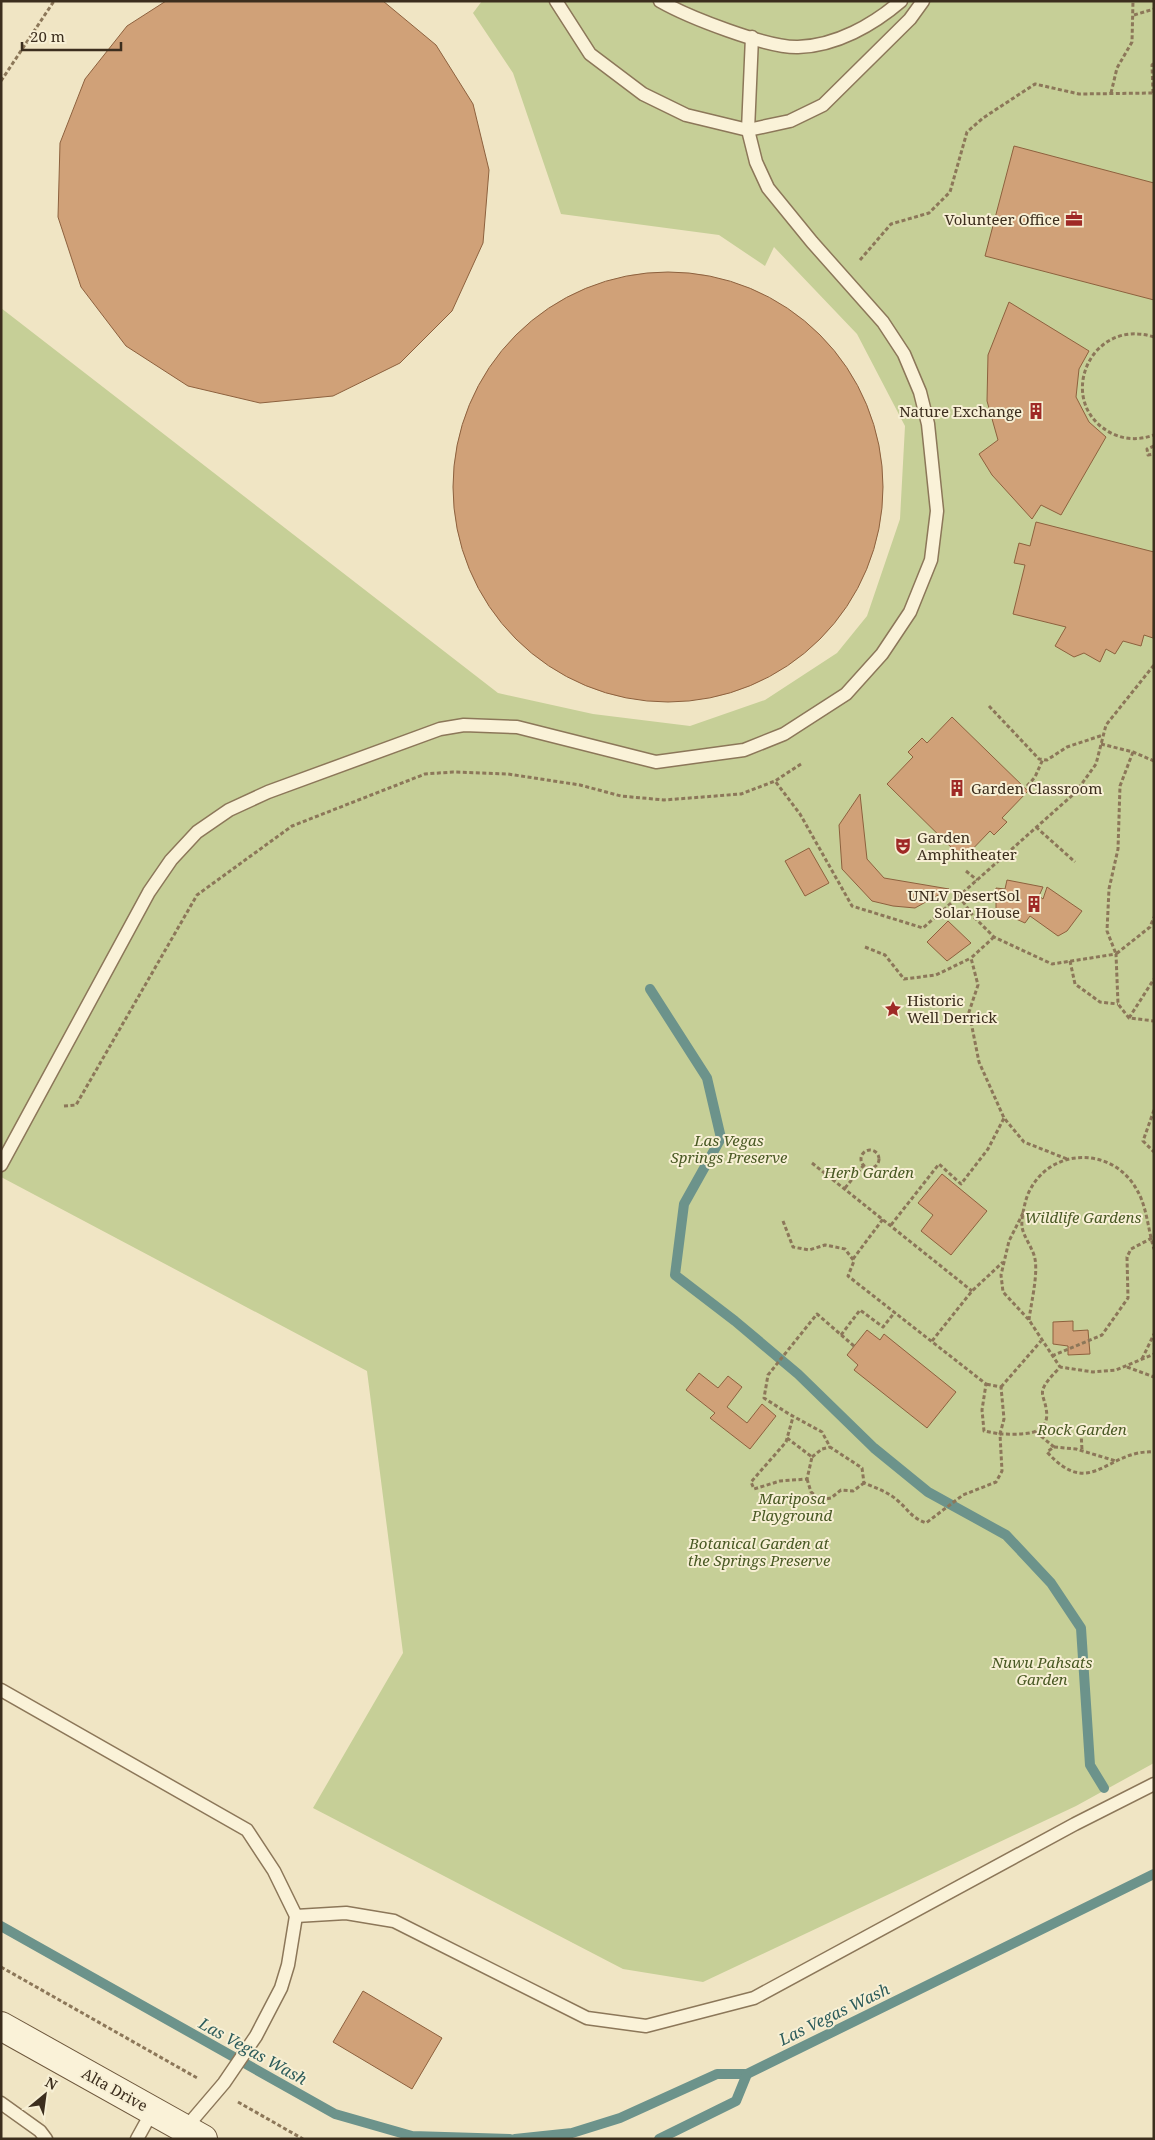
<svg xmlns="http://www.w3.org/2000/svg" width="1155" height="2140" font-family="'Noto Serif',serif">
<rect width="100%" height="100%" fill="#f0e5c4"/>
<path fill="#c6cf97" d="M482,1H1154V1763L1076,1806L703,1982L623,1969L313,1808L403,1653L367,1371L1,1177V308L498,693L593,714L690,726L765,700L837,653L867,616L900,519L905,426L857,334L774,247L765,266L719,235L561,214L513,73L473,13Z"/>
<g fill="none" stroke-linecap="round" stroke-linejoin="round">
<g stroke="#6c938b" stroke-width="10">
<path d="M650,989L707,1078L721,1138L684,1204L675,1275L735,1321L798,1374L874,1448L928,1492L1006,1535L1051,1583L1081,1628L1090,1765L1104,1788"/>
<path d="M1,1926L335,2114L412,2136L510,2139"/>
<path d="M515,2139L572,2133L620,2118L717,2074H747L1154,1874"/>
<path d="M659,2139L736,2101L747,2074"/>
</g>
</g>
<g fill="#d0a178" stroke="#8d613e">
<path d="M166,1H383L436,45L473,104L489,170L483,243L452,311L400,363L333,396L260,403L188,386L126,346L81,287L58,217L60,143L85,79L127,26Z"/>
<path d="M1014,146L1154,183V300L985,256Z"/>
<circle cx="668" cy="487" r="215"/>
<path d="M1009,302L1089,351L1079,369L1076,397L1089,422L1106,437L1061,515L1041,505L1032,519L992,475L979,454L998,440L987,401L988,355Z"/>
<path d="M1036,522L1154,552L1153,638L1144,635L1141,646L1123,641L1115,654L1106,649L1100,662L1084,653L1074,657L1055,646L1066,627L1013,614L1025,565L1014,563L1019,543L1030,546Z"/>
<path d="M952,717L1028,791L1002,818L1007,822L994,835L990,831L963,859L887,784L913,757L908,752L922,738L927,743Z"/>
<path d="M860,794L867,859L884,878L949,889L915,908L893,906L872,901L842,869L839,825Z"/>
<path d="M809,848L829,883L805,896L785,861Z"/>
<path d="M1007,880L1043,887L1039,896L1043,899L1047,887L1082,911L1067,931L1058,936L1030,916L1025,923L996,910V888L1005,889Z"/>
<path d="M948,921L971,943L947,961L927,942Z"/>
<path d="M942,1174L987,1211L951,1255L921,1231L933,1215L918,1203Z"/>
<path d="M1073,1321V1331L1088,1330L1090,1354L1068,1355V1346L1053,1344V1322Z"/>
<path d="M867,1330L880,1340L884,1334L956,1392L927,1428L854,1370L858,1365L847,1355Z"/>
<path d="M699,1373L718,1388L728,1376L742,1387L727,1407L747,1423L762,1404L776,1416L750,1449L710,1418L715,1413L686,1390Z"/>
<path d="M363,1991L442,2038L412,2089L333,2042Z"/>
</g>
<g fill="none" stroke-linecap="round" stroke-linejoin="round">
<g stroke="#8c7759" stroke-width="15">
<g id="service">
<path d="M556,1L590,54L643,94L686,115L748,130L790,121L823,105L910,19L923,1"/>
<path d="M660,1C688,17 767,48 798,47C836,46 873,25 901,1"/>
<path d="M1,1165L149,892L171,860L197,832L229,810L268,792L440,729L464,725L517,727L656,762L744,750L784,734L846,694L882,654L910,612L931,560L937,511L928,424L920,392L904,354L883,322L812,242L768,188L756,162L748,130L752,37"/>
<path d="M1,1690L247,1830L274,1871L296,1916L288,1965L281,1988L256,2036L224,2083L183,2131"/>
<path d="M296,1916L346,1913L394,1921L587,2018L646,2026L754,1998L1075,1824L1154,1784"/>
<path d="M1,2103L40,2131L46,2139"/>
<path d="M137,2139L153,2110"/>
</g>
</g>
<g stroke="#6e583d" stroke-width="30">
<path id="secondary" d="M1,2026L203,2139"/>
</g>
<g stroke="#8c7759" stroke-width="3" stroke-dasharray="4 2.5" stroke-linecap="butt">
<path d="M1134,15L1154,9"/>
<path d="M1,81L54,1"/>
<path d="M1111,93L1117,68L1132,42L1133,1"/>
<path d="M1153,93L1152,65L1154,63"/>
<path d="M860,260L891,224L929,213L950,192L967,132L983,118L1035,84L1079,94L1154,93"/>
<path d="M1154,337C1089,316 1053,405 1113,434C1126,440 1140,440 1154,435"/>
<path d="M1154,446L1147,449L1148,455L1154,454"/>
<path d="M989,706L1039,759L1047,760L1067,747L1103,735"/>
<path d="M1101,744L1133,752L1154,761"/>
<path d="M1133,752L1120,786L1118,849L1109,889L1107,931L1116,954L1150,927L1154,917"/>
<path d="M801,764L775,781L800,814L852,906L923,928L1076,792L1096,764L1106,725L1154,665"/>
<path d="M1027,786L1035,777L1043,759"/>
<path d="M1036,827L1075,862"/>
<path d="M966,871L977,880"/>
<path d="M959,896L974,917L994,937L1052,964L1116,954L1118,1004L1129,1018L1154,1021"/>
<path d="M994,937L971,958L978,985L969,1012L979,1062L1004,1118L1024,1142L1067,1159"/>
<path d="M865,947L885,955L904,979L936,975L971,958"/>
<path d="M1070,961L1075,984L1100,1002L1118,1004"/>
<path d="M1129,1018L1154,979"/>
<path d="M64,1106L76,1105L197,895L292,826L425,774L453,772L508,774L580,785L621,796L664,800L741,794L775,781"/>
<path d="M1154,1110L1143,1141L1154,1152"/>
<circle cx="870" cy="1159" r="9"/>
<path d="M812,1163L972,1291"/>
<path d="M845,1188L863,1166"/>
<path d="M1023,1213L1009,1241L1001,1275L1003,1292L1029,1320L1060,1367"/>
<path d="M783,1221L793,1247L809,1250L825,1245L845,1249L854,1261L848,1276L986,1384L982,1410L984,1431L1000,1434L1004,1419L1001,1387L986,1384"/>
<path d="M891,1225L939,1164L961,1184L988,1149L1004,1118"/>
<path d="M853,1259L883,1219"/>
<path d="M1029,1320C1031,1303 1038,1276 1035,1259C1033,1248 1024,1238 1022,1227C1021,1219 1025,1201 1028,1194C1049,1146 1113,1146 1137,1190C1147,1207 1148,1230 1154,1249"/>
<path d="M841,1335L860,1310L883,1327L895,1312"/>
<path d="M932,1341L972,1291L1003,1262"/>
<path d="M854,1346L817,1314L768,1375L764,1398L789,1414L822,1432L830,1447L862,1468L864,1483C876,1488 888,1492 897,1500C909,1510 910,1517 926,1523L963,1495L996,1482L1002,1471L1000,1434C1020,1434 1052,1438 1046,1408C1045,1401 1041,1395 1043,1389C1046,1381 1055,1373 1060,1367L1093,1372L1116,1370L1154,1354"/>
<path d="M1052,1356L1102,1335L1128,1298L1127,1257L1131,1249L1154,1237"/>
<path d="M1142,1359L1154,1334"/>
<path d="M1127,1367L1154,1377"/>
<path d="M1001,1387L1041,1341"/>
<path d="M1036,1432L1054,1447L1047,1452C1091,1501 1107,1449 1154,1452"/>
<path d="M1081,1432L1082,1450"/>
<path d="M787,1438L812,1457L807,1479L780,1481L754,1489L751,1482L786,1442L793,1417"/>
<path d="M1054,1447L1076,1449L1116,1461"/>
<path d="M812,1457L822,1449L830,1447"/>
<path d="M807,1479L811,1492L821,1500L831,1498L841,1490L853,1491L864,1483"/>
<path d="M1,1967L199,2079"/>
<path d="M238,2102L303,2139"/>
</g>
<use href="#service" stroke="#faf2d8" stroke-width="12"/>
<use href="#secondary" stroke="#faf2d8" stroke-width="28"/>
</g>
<defs>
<g id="office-bare" transform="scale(1.35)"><path d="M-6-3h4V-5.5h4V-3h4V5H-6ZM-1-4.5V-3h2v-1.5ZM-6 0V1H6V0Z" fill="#9f2a26" stroke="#f7efd4" stroke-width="2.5" paint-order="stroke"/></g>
<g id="building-bare" transform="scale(1.35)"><path d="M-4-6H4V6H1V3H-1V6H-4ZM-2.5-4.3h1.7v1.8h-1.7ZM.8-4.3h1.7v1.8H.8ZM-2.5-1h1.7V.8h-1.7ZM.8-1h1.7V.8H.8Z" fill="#9f2a26" stroke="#f7efd4" stroke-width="2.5" paint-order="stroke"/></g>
<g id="theatre-bare" transform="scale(1.35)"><path d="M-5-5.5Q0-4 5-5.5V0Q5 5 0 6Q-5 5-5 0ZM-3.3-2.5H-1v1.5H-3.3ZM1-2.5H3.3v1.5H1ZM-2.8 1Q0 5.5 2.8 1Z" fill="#9f2a26" stroke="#f7efd4" stroke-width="2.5" paint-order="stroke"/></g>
<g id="sight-bare" transform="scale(1.35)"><path d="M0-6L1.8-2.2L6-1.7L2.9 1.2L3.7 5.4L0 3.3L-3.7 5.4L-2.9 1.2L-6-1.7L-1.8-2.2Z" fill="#9f2a26" stroke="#f7efd4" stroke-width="2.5" paint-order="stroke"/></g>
</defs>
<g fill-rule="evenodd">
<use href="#office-bare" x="1074" y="219"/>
<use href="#building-bare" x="1036" y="411"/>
<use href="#building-bare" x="957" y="788"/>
<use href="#theatre-bare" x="903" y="846"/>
<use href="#building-bare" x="1034" y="904"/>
<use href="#sight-bare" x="893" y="1009"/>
</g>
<g text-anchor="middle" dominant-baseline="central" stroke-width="4" stroke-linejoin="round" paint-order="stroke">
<g font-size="15" fill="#3c2e1e" stroke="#f7efd4" text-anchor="end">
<text x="1060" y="219">Volunteer Office</text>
<text x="1022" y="411">Nature Exchange</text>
<text x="971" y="788" text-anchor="start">Garden Classroom</text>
<text x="917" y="837" text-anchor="start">Garden<tspan x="917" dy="17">Amphitheater</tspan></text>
<text x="1020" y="895">UNLV DesertSol<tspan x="1020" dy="17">Solar House</tspan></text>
<text x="907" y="1000" text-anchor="start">Historic<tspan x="907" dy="17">Well Derrick</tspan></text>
</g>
<g font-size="15" font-style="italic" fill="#495924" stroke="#f7efd4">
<text x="729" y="1140">Las Vegas<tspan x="729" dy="17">Springs Preserve</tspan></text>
<text x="869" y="1172">Herb Garden</text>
<text x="1083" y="1217">Wildlife Gardens</text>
<text x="1082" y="1429">Rock Garden</text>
<text x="792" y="1498">Mariposa<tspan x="792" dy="17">Playground</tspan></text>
<text x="759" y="1543">Botanical Garden at<tspan x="759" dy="17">the Springs Preserve</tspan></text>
<text x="1042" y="1662">Nuwu Pahsats<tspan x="1042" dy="17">Garden</tspan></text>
</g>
<g font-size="15" fill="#3c2e1e" stroke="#f7efd4">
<text transform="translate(115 2089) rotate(29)">Alta Drive</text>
</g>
<g font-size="16" font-style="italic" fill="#2d5c5b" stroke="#f7efd4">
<text transform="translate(834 2014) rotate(-26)">Las Vegas Wash</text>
<text transform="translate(253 2051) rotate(29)">Las Vegas Wash</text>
</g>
</g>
<rect width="1155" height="2140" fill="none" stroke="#3c2e1e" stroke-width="5"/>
<g transform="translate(45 2095) rotate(29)" stroke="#f7efd4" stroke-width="4" paint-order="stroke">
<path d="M0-4L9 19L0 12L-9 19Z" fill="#3c2e1e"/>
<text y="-8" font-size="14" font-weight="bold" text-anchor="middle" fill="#3c2e1e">N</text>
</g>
<path d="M22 42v8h99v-8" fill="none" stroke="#3c2e1e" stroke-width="2.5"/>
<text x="30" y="42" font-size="15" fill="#3c2e1e" stroke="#f7efd4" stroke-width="4" paint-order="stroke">20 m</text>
</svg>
